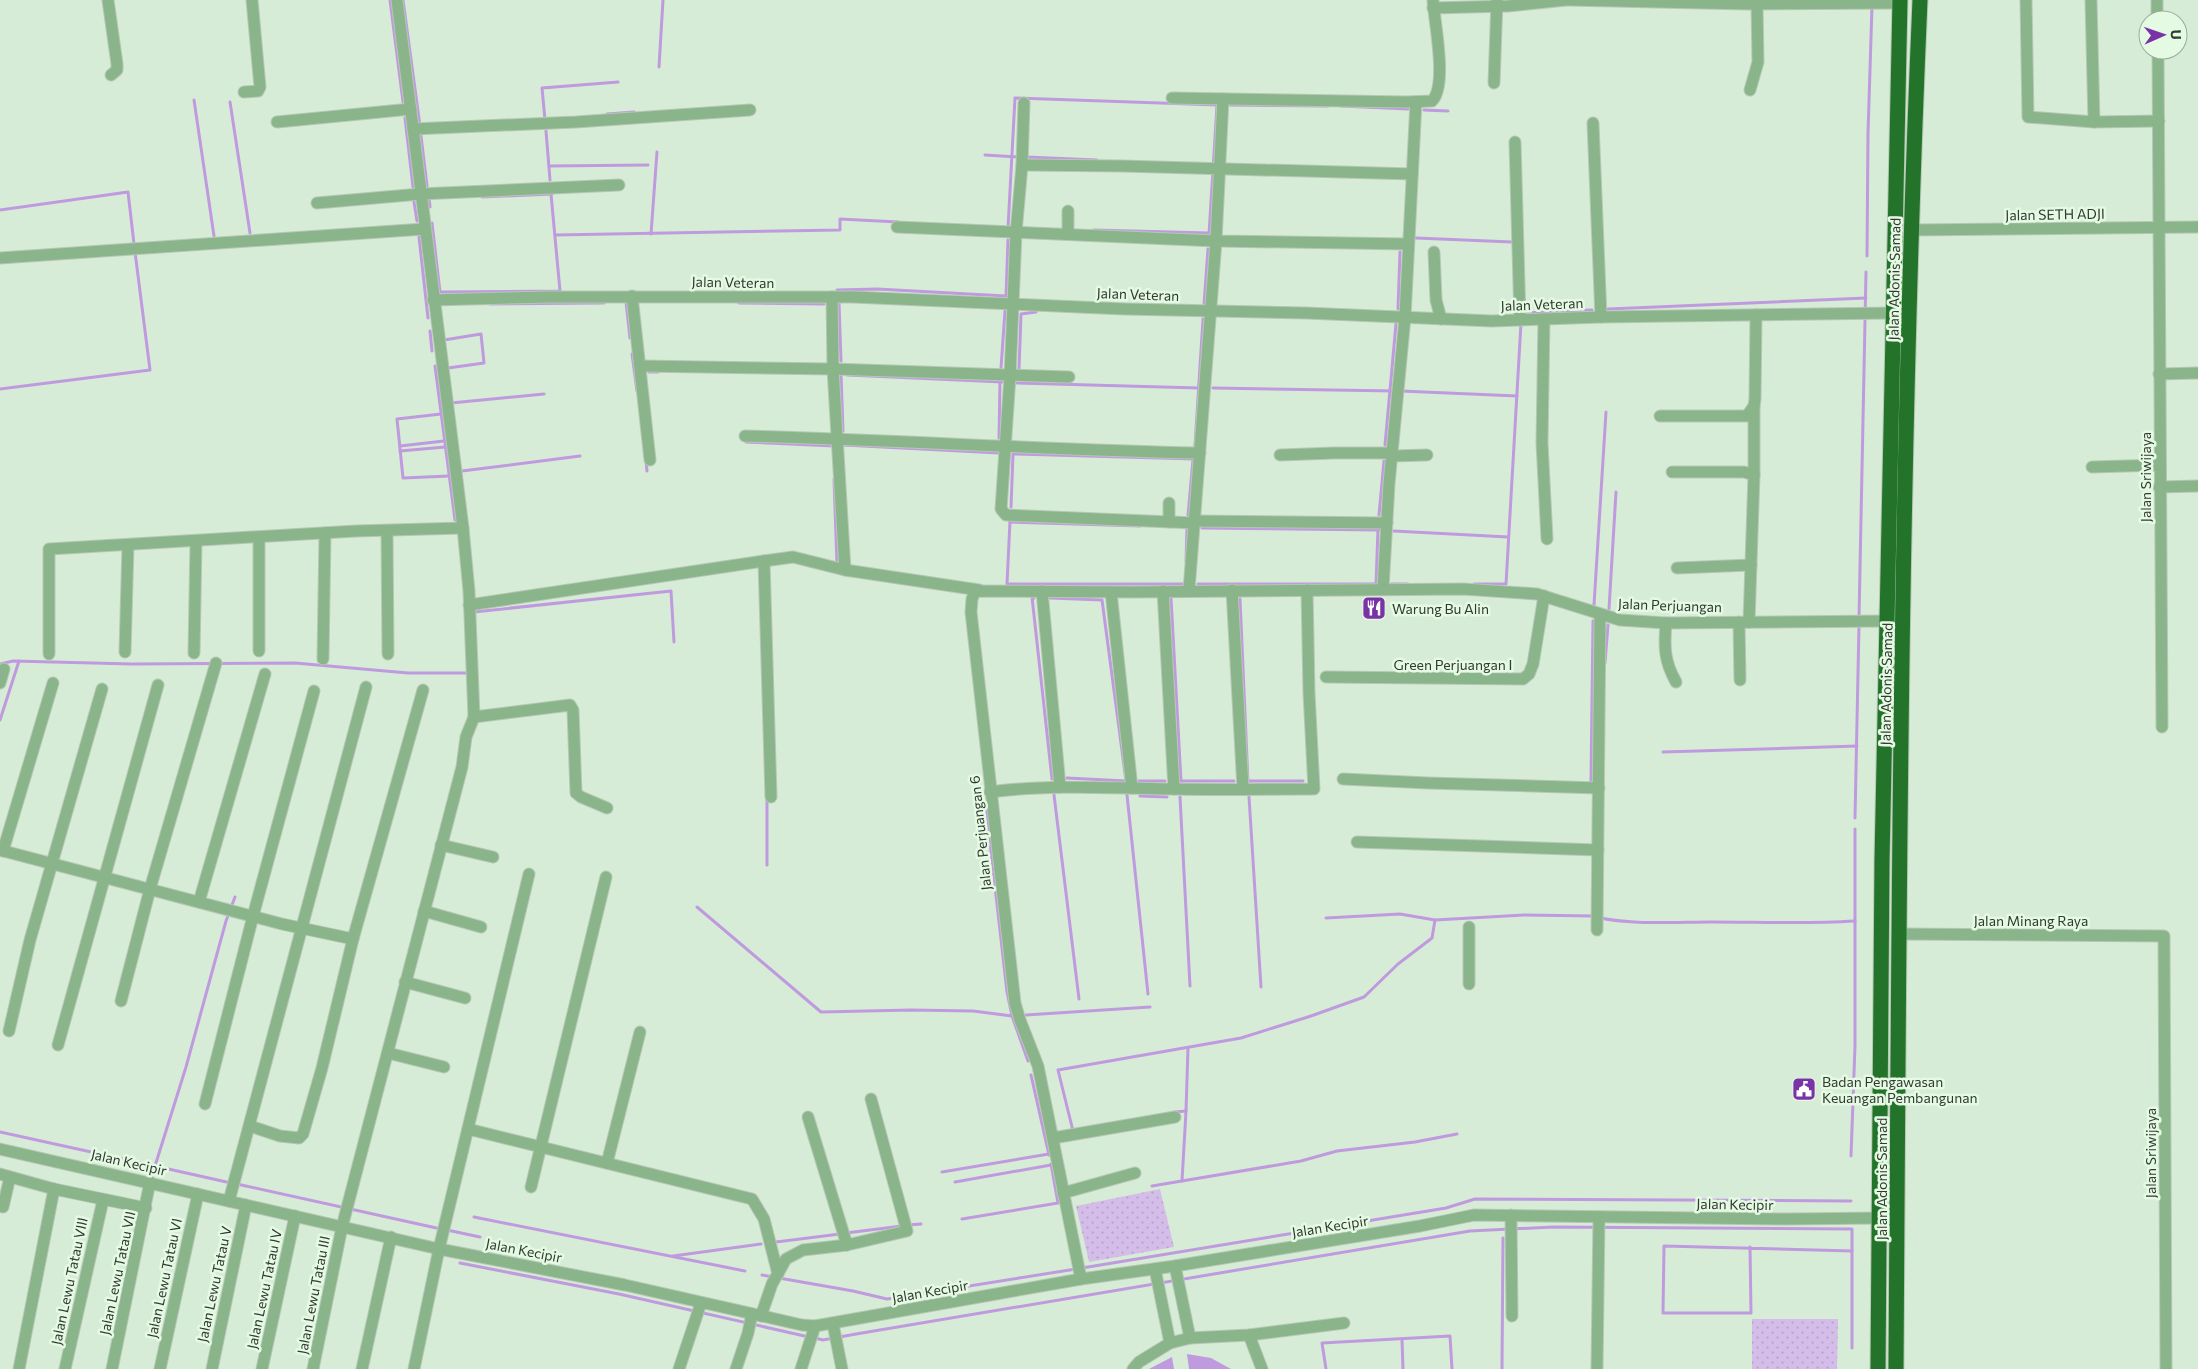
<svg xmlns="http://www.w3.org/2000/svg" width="2198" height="1369" font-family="Commissioner,sans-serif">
<defs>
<pattern id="grass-dots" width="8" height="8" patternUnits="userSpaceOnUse" patternTransform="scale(1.25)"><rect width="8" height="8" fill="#d5bde9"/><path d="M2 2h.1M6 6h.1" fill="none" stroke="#b7a3c8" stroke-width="1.8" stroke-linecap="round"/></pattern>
</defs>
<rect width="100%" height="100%" fill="#d7ecd6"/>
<g fill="url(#grass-dots)">
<path d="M1160,1189L1174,1247L1089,1262L1076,1206Z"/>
<path d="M1752,1319H1838L1837,1369H1752Z"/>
</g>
<g fill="#c09adf">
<path d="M1187,1354L1211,1358L1231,1369H1189Z"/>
<path d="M1172,1357L1174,1369H1149Z"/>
</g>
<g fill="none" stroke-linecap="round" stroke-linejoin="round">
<g stroke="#c09adf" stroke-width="3">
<path d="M390,0L403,102"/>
<path d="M403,0L420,126"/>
<path d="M659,67L663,0"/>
<path d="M194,100L214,236"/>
<path d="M230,102L250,233"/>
<path d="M1230,105L1328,106"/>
<path d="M1341,106L1408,109"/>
<path d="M1424,110L1448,111"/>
<path d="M607,114L634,112"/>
<path d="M405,118L413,187"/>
<path d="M545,120L542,88L618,82"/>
<path d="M546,131L550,180"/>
<path d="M421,136L427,186"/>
<path d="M985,155L1019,157"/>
<path d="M1026,157L1097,160"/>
<path d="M549,166L648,165"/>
<path d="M482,197L552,194"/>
<path d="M429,198L430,207"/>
<path d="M414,202L417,221"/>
<path d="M0,210L128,192L134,244"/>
<path d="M432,223L440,292L560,291L551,194"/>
<path d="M1008,228L1015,98L1218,105"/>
<path d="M1094,230L1209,233"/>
<path d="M651,234L657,152"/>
<path d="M1209,234L1217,105"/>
<path d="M555,235L840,230V219L898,222"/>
<path d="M419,237L428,318"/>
<path d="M1416,238L1512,242"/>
<path d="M1867,256L1868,133L1872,6"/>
<path d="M837,290L877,289L1006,296"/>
<path d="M1006,297L1008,240"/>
<path d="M626,302L630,338"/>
<path d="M739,303L824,304"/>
<path d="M839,303L841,361"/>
<path d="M490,304L604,303"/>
<path d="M1204,304L1208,249"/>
<path d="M1398,309L1400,252"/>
<path d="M1608,309L1866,298"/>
<path d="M1523,313L1592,310"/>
<path d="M430,331L432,351"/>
<path d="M444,340L481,334L484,363L448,368"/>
<path d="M632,354L637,391"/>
<path d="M435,366L455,520"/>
<path d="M1001,368L1005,311"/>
<path d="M1019,369L1021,314L1036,312"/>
<path d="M649,372H658"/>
<path d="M841,374L843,431"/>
<path d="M847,375L1002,382"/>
<path d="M1017,383L1199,388"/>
<path d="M1213,388L1395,391"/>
<path d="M0,389L150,370L135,252"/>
<path d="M1401,391L1517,396"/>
<path d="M451,403L544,394"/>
<path d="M441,414L397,419L403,478L449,476"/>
<path d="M999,438L1000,382"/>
<path d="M746,442L834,446"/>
<path d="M843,445L999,453"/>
<path d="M1195,445L1203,319"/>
<path d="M1385,445L1396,324"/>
<path d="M400,446L444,441"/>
<path d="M400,451L445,447"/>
<path d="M1014,454L1194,459"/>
<path d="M646,461L647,471"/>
<path d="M462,471L580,456"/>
<path d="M834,479L837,565"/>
<path d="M1011,507L1013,454"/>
<path d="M1188,515L1193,460"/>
<path d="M1379,515L1384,461"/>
<path d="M1010,521L1007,584H1186"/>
<path d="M1010,522L1140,526"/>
<path d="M1202,528L1379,530"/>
<path d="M1394,531L1508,537"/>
<path d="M1186,561L1187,527"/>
<path d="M1198,584H1377"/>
<path d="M1376,584L1378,529"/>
<path d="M1391,584H1408"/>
<path d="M1474,584H1506L1521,323"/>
<path d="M1034,598L1032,597L1052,779"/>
<path d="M1050,598L1102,600L1126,781"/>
<path d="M1171,598L1181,781"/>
<path d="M1240,599L1248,782"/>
<path d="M1594,605L1606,412"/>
<path d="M1609,609L1616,492"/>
<path d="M474,611V612L671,591L674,642"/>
<path d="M1859,618L1866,272"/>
<path d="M1605,663L1608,625"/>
<path d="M0,664L13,661L132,664L295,663L408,673H468"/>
<path d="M0,720L19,661"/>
<path d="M1663,752L1857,746"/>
<path d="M1067,778L1126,781"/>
<path d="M1139,781H1165"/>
<path d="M1181,781H1234"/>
<path d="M1248,781H1303"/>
<path d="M1591,781L1593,621"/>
<path d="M1054,795L1079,999"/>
<path d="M1127,795L1148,994"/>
<path d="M1140,796L1167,797"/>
<path d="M1180,797L1190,986"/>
<path d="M1249,797L1261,987"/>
<path d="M767,798V865"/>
<path d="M986,807L1007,992L1012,1016L1028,1061"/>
<path d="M1855,818L1859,625"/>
<path d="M697,907L821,1012L911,1010L973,1011L1012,1016"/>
<path d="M1326,918L1400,914L1435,920"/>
<path d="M1600,918C1636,925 1675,922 1711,922C1759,922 1807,924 1855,921"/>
<path d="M1026,1015L1150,1007"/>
<path d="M1031,1075L1049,1155"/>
<path d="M1186,1111L1188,1048"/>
<path d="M1175,1112L1186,1111L1182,1181"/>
<path d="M1075,1130L1073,1131L1058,1070L1241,1038L1311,1016L1364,997L1398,964L1432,938L1435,920L1524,915L1594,916"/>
<path d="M0,1132L155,1166"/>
<path d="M1851,1156L1855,1046V829"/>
<path d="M942,1172L1049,1154"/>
<path d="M955,1182L1051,1165"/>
<path d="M231,1183L155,1166L186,1067L226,921L235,897"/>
<path d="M237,1184L441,1229"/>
<path d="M1152,1186L1301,1161L1337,1151L1415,1142L1457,1134"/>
<path d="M474,1217L745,1271"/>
<path d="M962,1219L1058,1203L1051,1164"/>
<path d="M908,1225L921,1224"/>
<path d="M447,1230L480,1237"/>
<path d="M846,1233L902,1226"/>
<path d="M776,1242L840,1234"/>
<path d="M1750,1247L1751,1313H1663L1664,1246L1852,1251"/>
<path d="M673,1256L761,1244"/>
<path d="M460,1263L619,1294L809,1337"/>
<path d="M1082,1268L1446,1208L1475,1199L1851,1201"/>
<path d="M762,1275L773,1277"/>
<path d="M779,1278L853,1291L887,1299L1076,1269"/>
<path d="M815,1338L823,1340L856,1334L1470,1231L1553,1227L1852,1229V1348"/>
<path d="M1402,1339L1403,1369"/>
<path d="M1326,1369L1322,1343L1450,1336L1452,1369"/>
<path d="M1502,1369L1503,1238"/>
</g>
<g stroke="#b6c8b5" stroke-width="13">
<g id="minor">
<path d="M108,0L117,64V70L111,75"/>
<path d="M397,0L463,528"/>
<path d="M1568,0L1747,4L1900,3"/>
<path d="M2026,0L2028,117L2094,122L2159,121"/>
<path d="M2091,0L2094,122"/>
<path d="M2157,0V20"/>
<path d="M1433,8L1508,6L1566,0"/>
<path d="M2158,50L2162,727"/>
<path d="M1494,83L1497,0"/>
<path d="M1750,90L1758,62L1757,3"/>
<path d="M244,92L258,91L260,87L252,0"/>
<path d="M1172,98L1406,102L1432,101C1448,85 1434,21 1433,0"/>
<path d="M1024,103L1022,165L1016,233L1010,376L1001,509L1006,515L1195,523"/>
<path d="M277,122L411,109"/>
<path d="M1593,123L1601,317"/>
<path d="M413,129L576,122L750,110"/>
<path d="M1515,142L1520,320"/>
<path d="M1022,165L1122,166L1412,174"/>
<path d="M317,203L420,194L619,185"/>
<path d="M1068,211V234"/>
<path d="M897,227L1216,241L1408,244"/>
<path d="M1912,230L2198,227"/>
<path d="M1434,252L1436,300L1441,319"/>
<path d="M0,258L424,229"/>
<path d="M632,296L650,460"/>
<path d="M832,297L833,369L845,570"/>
<path d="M433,300L548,297H853L1125,309L1306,313L1492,321L1601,317L1893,313"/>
<path d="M1544,319L1542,443L1547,539"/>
<path d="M641,366L833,369L1069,377"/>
<path d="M2159,374L2198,373"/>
<path d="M1660,416H1747L1754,406L1755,399L1756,315"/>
<path d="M745,436C897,440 1049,450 1200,453"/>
<path d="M1280,455L1334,453H1392"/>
<path d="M1392,456L1427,455"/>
<path d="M2092,467L2160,465"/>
<path d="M1672,472H1744L1754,475L1749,622"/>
<path d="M1754,475V406"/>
<path d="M2159,487L2198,486"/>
<path d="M1195,521L1387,523"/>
<path d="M1169,522V503"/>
<path d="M387,531L388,654"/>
<path d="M1677,568L1751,565"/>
<path d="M1383,589L1389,484L1405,317L1416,102"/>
<path d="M1189,590L1216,241L1223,99"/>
<path d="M1232,590L1243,789"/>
<path d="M1042,591L1060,787"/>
<path d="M1163,591L1174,789"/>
<path d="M1111,592L1132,788"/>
<path d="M469,605L764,561"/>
<path d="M1739,622L1740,680"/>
<path d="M1666,623C1664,646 1664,661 1676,682"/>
<path d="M259,651V537"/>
<path d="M125,652L128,545"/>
<path d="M194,653L196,541"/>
<path d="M49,654V549L356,531L463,528L469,591L474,717L466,737L462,767L342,1227L313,1369"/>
<path d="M323,659L325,533"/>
<path d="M1326,677L1523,679L1529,674L1533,664L1544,596"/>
<path d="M0,683L4,669"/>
<path d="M474,717L570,705L573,710L576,793L581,797L607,808"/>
<path d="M1343,779L1428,783L1599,788"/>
<path d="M990,792C1051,784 1112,788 1173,789C1220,790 1267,789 1314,789L1309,693L1307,590"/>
<path d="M771,797L764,561L793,557L845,570L979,590"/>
<path d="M1357,842L1598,850"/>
<path d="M441,845L493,857"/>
<path d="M0,850L282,924L353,939L423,690"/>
<path d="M3,851L53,683"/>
<path d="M199,902L265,674"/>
<path d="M424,911L481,927"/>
<path d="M1597,930L1600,615"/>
<path d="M1899,934L2164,936L2166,1369"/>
<path d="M405,982L465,998"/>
<path d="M1469,984V927"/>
<path d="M121,1001L150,889L216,663"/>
<path d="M9,1031L30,940L102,689"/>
<path d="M58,1045L158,685"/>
<path d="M388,1053L444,1067"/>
<path d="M205,1104L253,916L314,691"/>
<path d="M808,1117L847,1245"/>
<path d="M250,1126L280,1136L299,1138L303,1134L322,1068L353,939"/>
<path d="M468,1129L752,1199L764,1219L778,1274"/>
<path d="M1053,1138L1175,1117"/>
<path d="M0,1149L439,1249L625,1285L802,1325L815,1326L1081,1279L1175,1266L1420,1226L1474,1215L1787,1219L1879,1218"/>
<path d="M607,1163L640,1032"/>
<path d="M0,1174L54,1189L146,1208"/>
<path d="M531,1187L606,877"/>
<path d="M1063,1193L1135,1173"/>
<path d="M229,1201L366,687"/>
<path d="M3,1207L10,1177"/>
<path d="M1511,1215L1512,1316"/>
<path d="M1175,1266L1190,1338"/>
<path d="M1155,1269L1170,1343"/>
<path d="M1081,1279L1038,1066L1020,1020L1015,1003L971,612L972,599L975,591L1133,592L1463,589L1537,594L1620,620L1666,623L1886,621"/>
<path d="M761,1316L772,1284L786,1259L803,1250L847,1245L907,1231L871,1099"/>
<path d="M833,1324L842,1369"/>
<path d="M1249,1335L1262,1369"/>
<path d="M19,1369L54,1189"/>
<path d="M65,1369L103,1200"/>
<path d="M112,1369L150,1182"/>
<path d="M160,1369L198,1194"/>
<path d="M212,1369L246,1205"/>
<path d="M262,1369L295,1216"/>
<path d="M362,1369L391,1237"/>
<path d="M414,1369L439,1249L529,874"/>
<path d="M679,1369L701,1303"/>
<path d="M736,1369L748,1333L752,1314"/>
<path d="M801,1369L815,1326"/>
<path d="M1133,1369L1139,1362L1170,1343L1190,1338L1249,1335L1344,1323"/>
<path d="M1597,1369L1599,1217"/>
</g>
</g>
<g stroke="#b6c8b5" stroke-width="17">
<g id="highway">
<path d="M1878,1369L1882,860L1900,0"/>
<path d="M1896,1369C1899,913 1900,456 1920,0"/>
</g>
</g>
<use href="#minor" stroke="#8ab48a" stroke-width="11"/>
<use href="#highway" stroke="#23732b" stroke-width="15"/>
</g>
<defs>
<g id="restaurant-square" transform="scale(1.25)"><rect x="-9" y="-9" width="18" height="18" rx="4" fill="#7933a6" stroke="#e4fae3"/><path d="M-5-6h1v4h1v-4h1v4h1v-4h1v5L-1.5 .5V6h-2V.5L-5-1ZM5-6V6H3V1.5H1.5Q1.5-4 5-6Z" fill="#fff"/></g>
<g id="civic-square" transform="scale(1.25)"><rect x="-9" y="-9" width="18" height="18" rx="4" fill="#7933a6" stroke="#e4fae3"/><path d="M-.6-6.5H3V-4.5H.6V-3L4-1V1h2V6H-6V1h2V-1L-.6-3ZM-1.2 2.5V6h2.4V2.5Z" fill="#fff"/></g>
</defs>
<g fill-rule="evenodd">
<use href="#restaurant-square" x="1374" y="608"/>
<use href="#civic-square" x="1804" y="1089"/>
</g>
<g text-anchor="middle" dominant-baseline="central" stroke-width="5" stroke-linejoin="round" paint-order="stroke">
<g font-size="14" fill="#323a32" stroke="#e4fae3">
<text transform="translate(2055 214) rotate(-1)">Jalan SETH ADJI</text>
<text transform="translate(1894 279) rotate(-89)">Jalan Adonis Samad</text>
<text transform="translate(733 282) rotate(1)">Jalan Veteran</text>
<text transform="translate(1138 294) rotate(2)">Jalan Veteran</text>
<text transform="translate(1542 304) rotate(-2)">Jalan Veteran</text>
<text transform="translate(2145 477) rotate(-90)">Jalan Sriwijaya</text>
<text transform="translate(1670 605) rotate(2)">Jalan Perjuangan</text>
<text x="1453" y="664">Green Perjuangan I</text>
<text transform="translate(1886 684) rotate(-89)">Jalan Adonis Samad</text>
<text transform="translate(980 833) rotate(-96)">Jalan Perjuangan 6</text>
<text x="2031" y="920">Jalan Minang Raya</text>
<text transform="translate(2150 1153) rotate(-90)">Jalan Sriwijaya</text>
<text transform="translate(129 1162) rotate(13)">Jalan Kecipir</text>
<text transform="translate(1881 1179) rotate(-90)">Jalan Adonis Samad</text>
<text transform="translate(1735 1204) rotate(1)">Jalan Kecipir</text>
<text transform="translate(1330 1226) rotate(-9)">Jalan Kecipir</text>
<text transform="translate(524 1250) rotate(11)">Jalan Kecipir</text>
<text transform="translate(117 1273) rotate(-78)">Jalan Lewu Tatau VII</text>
<text transform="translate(164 1278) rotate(-78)">Jalan Lewu Tatau VI</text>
<text transform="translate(69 1281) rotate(-78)">Jalan Lewu Tatau VIII</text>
<text transform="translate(214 1284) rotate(-78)">Jalan Lewu Tatau V</text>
<text transform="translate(264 1289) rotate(-78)">Jalan Lewu Tatau IV</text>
<text transform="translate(930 1291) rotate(-10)">Jalan Kecipir</text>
<text transform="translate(313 1295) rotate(-79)">Jalan Lewu Tatau III</text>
</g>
<g font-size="14" fill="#323a32" stroke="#e4fae3" text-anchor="start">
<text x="1392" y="608">Warung Bu Alin</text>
<text x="1822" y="1081">Badan Pengawasan<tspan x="1822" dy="16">Keuangan Pembangunan</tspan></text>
</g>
</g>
<g transform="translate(2163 35) rotate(88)"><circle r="24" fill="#e4fae3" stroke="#9dad9c"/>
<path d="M0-4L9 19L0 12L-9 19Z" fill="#7933a6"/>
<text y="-8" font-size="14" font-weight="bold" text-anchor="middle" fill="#323a32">U</text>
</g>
</svg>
